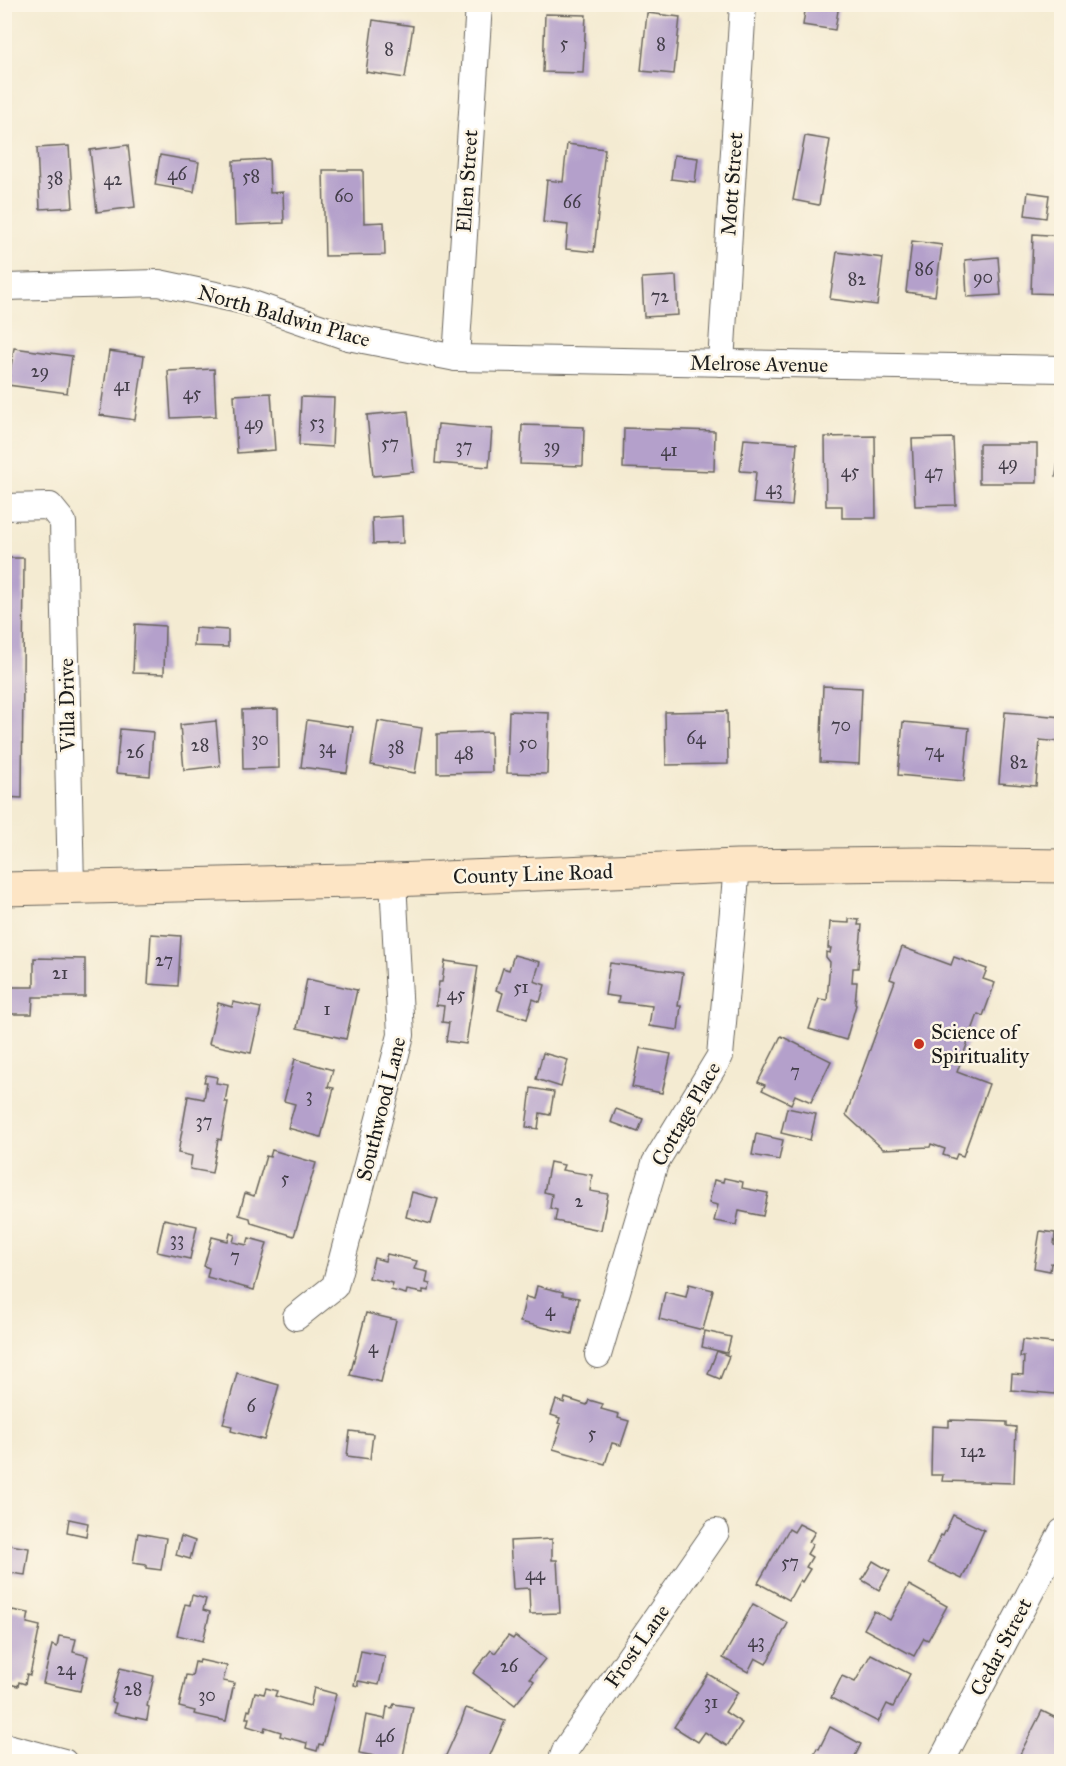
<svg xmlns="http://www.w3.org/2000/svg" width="1066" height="1766" font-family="'IM FELL Great Primer',serif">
<rect width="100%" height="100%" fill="#fcf5e5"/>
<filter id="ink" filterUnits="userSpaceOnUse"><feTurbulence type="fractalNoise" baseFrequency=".0167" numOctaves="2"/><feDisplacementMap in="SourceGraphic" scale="12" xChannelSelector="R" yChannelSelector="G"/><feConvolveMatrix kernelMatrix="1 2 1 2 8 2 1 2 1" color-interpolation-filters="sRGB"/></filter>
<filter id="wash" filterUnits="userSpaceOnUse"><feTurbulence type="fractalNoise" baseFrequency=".008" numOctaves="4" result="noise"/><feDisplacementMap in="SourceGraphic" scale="24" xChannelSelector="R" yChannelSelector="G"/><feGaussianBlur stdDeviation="1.35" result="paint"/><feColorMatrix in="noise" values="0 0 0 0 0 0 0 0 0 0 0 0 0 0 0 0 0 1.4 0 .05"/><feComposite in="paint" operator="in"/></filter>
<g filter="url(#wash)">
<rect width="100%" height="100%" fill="#f4ebd2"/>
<g id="blocks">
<g fill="#b4a0cb">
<path d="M806,4H839L835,30L803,25Z"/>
<path d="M647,13L680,17L674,74L641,71Z"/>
<path d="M545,14L586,15L583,73L543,72Z"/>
<path d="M373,20L413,26L405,78L366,72Z"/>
<path d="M805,136L830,140L819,205L793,200Z"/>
<path d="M4,137L11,138L6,172H4Z"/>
<path d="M567,144L605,149L594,252L566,249L568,225L543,222L547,180L563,182Z"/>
<path d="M128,145L135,207L97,212L90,150Z"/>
<path d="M69,146L73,207L40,209L37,148Z"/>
<path d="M160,155L199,162L194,192L155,185Z"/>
<path d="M674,155L698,158L695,182L671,179Z"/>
<path d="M269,159L270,193L283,192L284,223L235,225L233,161Z"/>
<path d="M323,170H363L364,223L384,222L385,255L325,256Z"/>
<path d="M1028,192L1049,195L1046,218L1025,215Z"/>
<path d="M1033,234L1062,236V294L1031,293Z"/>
<path d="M912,241L942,245L935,296L906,292Z"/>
<path d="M837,252L883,258L877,305L830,299Z"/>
<path d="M998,257L1001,295L967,297L965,260Z"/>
<path d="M676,276L678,315L644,317L642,278Z"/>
<path d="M14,348L72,356L67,393L8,385Z"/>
<path d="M109,351L144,356L135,420L100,415Z"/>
<path d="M214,369L216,416L171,418L168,371Z"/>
<path d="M271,393L275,450L237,453L234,395Z"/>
<path d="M301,397L334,398L332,447L299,445Z"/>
<path d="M408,411L414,472L373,476L367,415Z"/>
<path d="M438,424L492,429L489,467L435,463Z"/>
<path d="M522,425L584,427L583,466L520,464Z"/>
<path d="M624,428L715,431L714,471L623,468Z"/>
<path d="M875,436L876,518H842V506H826L825,437Z"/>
<path d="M953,438L956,505L915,506L912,439Z"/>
<path d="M744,439L797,443L792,506L753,503L756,472L740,471Z"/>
<rect x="979" y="444" width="58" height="39"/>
<path d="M1060,447H1062V476H1056Z"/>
<path d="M402,516L403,543L373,544L372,518Z"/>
<path d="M4,558H24L22,798L4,797Z"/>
<path d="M135,624L165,626L164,674L133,673Z"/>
<path d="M195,628L228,630V647L194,646Z"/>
<path d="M823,686L862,688L859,764L820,762Z"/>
<path d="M278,709L279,768L243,769L242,710Z"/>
<path d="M509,711L549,713L547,774L507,773Z"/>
<path d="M727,711L728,764L666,765L665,712Z"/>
<path d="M1005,712L1062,717V742L1040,740L1036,786L999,783Z"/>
<path d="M307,720L353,727L347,773L301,767Z"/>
<path d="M216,721L220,766L184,770L180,725Z"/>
<path d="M378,721L422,728L415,773L371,765Z"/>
<path d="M903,722L969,728L964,781L898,775Z"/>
<path d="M120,729L153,732L150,776L116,773Z"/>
<path d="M491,732L492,772L437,773V734Z"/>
<path d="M849,919L859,920L858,925H862L858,968H853L852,982H857L855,1004L856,1005L846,1040L809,1029L819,999L827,1000L830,962L826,957V952L830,953L831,948H828L830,922L849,923Z"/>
<path d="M151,934L181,936L178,986L148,984Z"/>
<path d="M902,947L951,965L954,957L987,969L983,979L995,983L983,1016L978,1014L957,1072L989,1084L963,1156L957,1154L955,1159L943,1155L945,1149L931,1144L930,1147L883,1149L846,1115L895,981L890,979Z"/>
<path d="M514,955L540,962L534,981L545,985L540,1002L533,999L527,1019L498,1010L503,993L496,990L503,968L509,970Z"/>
<path d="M34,958L85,959V997H33L32,1014H4V987H34Z"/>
<path d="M445,961L478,966L466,1044L446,1041L449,1023L442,1022L444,1006L436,1005L439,982H442Z"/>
<path d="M610,963L683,973L678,1006H681L678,1030L649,1026L652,1006L618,1002L619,997L605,995Z"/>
<path d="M307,979L357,990L346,1039L297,1028Z"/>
<path d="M233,1002L261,1008L251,1053L209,1044L218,1003L232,1007Z"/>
<path d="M781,1036L831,1061L811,1102L795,1095L791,1104L762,1090L765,1085L758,1082Z"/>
<path d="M640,1048L671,1054L662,1093L632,1087Z"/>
<path d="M543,1053L568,1060L561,1087L536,1079Z"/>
<path d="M295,1059L333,1070L328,1087L334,1088L321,1137L288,1128L295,1104L284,1101Z"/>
<path d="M206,1075L217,1077L216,1083L228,1085L225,1102H228L221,1140L218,1139L212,1173L190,1169L192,1156L178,1153L188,1096L204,1099L207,1082H204Z"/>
<path d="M531,1088L554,1092L550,1115L540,1113L538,1129L526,1127Z"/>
<path d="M787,1108L816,1114L810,1140L781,1133Z"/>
<path d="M616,1109L643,1119L638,1132L611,1122Z"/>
<path d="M756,1134L783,1140L779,1160L752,1155Z"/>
<path d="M272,1150L316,1163L294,1236L251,1223L250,1218L239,1215L245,1193L254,1196L266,1156L270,1157Z"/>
<path d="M550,1162L564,1165L562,1170L592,1175L590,1191L608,1194L601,1230L555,1221L557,1210L550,1208L552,1194L544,1192Z"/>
<path d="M724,1178L743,1182L742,1188L768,1193L763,1216L739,1211L736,1225L714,1221L718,1205L709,1203L714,1180L723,1182Z"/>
<path d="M412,1192L438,1199L431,1224L406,1217Z"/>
<path d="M164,1219L197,1226L190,1259L157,1252Z"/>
<path d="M1040,1231L1055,1233L1054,1245L1062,1247V1264L1051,1263L1050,1271L1034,1268Z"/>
<path d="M230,1233L235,1235L233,1242L247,1245L249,1238L267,1243L254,1290L207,1277L209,1268L204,1266L212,1237L228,1241Z"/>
<path d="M387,1254L417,1261L414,1269L428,1272L426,1283L430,1284L429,1291L423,1290V1293L407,1290L406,1294L391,1290L393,1283L369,1278L374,1258L385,1261Z"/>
<path d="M689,1284L713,1290L703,1330L659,1319L665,1292L686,1297Z"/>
<path d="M537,1286L563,1292V1295L579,1298L572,1334L520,1322L526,1297L534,1299Z"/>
<path d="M366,1313L396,1320L381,1382L350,1375Z"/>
<path d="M705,1331L731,1337L727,1353L702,1347Z"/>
<path d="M1022,1340L1062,1344V1366H1058L1055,1394L1011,1390L1012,1374L1023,1375L1024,1357H1020Z"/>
<path d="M717,1351L729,1356L720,1379L708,1374Z"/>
<path d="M237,1373L279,1385L264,1440L231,1431L232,1426L223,1424Z"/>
<path d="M565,1398L587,1405L589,1400L603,1404L601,1409L619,1414L618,1418L629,1421L621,1445L612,1443L605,1464L553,1449L561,1424L558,1423L560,1418L551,1415L556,1400L564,1403Z"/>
<path d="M949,1420L1007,1422V1426L1016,1427L1014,1483L942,1481L943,1475H931L932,1426L949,1427Z"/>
<path d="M350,1431L373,1434L370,1459L347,1456Z"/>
<path d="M953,1515L984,1530L962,1579L928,1563L941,1535L943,1536Z"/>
<path d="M69,1519L88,1523L86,1536L67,1532Z"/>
<path d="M799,1524L815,1532L809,1542L813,1544L807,1554L812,1557L806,1567L810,1569L802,1582L800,1580L789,1600L758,1583L789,1529L794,1532Z"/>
<path d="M138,1533L166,1538L161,1570L146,1568V1565L133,1563Z"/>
<path d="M181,1536L195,1541L190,1559L176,1555Z"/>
<path d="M552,1539V1560H557L560,1613L530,1614L529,1588L513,1589L510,1541Z"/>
<path d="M4,1544L29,1548L25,1575L4,1572Z"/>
<path d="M873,1561L890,1571L879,1590L862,1580Z"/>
<path d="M909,1585L947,1606L928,1640L924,1638L914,1656L864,1629L874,1611L890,1620Z"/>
<path d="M192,1595L206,1599L203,1610L210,1612L203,1641L177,1635L185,1604L190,1605Z"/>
<path d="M753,1604L788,1623L766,1664L755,1658L748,1672L723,1658Z"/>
<path d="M12,1610L29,1613L27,1623L40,1626L30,1675L27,1674L25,1684L19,1682L18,1686L9,1684V1680L4,1679V1648Z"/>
<path d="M59,1636L76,1639L73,1652L88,1656L80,1691L43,1683L52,1645L57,1647Z"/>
<path d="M508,1636L513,1639L515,1636L545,1659L530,1678L534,1681L515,1705L473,1673L491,1650L495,1653Z"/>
<path d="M361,1651L385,1656L379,1685L358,1681V1686L354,1685Z"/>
<path d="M871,1654L910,1674L893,1707L887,1704L878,1722L831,1698L842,1676L855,1682Z"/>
<path d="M200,1660L227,1666L223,1681L234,1683L226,1721L194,1714L195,1711L179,1707L186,1675L192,1676L195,1662L199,1663Z"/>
<path d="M120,1668L154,1676L147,1706L149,1707L147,1720L113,1713L116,1703L111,1702Z"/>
<path d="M708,1674L738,1692L725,1712L742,1723L727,1746L705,1732L698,1742L674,1727Z"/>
<path d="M266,1688L277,1691L275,1696L310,1706L314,1688L336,1694L323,1745L319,1744L317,1751L306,1748L307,1743L280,1736L281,1732L265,1727L264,1731L247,1726L249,1718H246L248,1710L250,1711L255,1692L264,1694Z"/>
<path d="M394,1704L413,1707L402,1761L379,1762L380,1757L359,1753L366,1715L385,1719L387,1707L392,1708Z"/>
<path d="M466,1708L505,1721L487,1762H443L461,1722Z"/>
<path d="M1042,1711L1062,1721V1762H1016Z"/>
<path d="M830,1727L861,1744L852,1762H810L817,1748L819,1749Z"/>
</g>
</g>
</g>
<g filter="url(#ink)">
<use href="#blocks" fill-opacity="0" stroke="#68645c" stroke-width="1.5"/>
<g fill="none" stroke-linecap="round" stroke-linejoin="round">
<g stroke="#68645c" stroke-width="28">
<g id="minor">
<path d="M4,287L159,283L244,301L348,337L456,358L1062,369"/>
<path d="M456,358L479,4"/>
<path d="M721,363L743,4"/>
<path d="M4,507L50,506L63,522L71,887"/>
<path d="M296,1317L335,1286L401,1035L393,880"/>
<path d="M598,1355L655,1163L720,1056L737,866"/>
<path d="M4,1746L64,1762"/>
<path d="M561,1762L566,1749L716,1532"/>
<path d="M941,1762L1062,1532"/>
</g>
</g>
<g stroke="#68645c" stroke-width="35">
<path id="secondary" d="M4,889L393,880L737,866L919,864L1062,866"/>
</g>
<use href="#minor" stroke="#fff" stroke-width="26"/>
<use href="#secondary" stroke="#fde5c5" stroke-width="33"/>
</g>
</g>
<circle fill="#c8321e" stroke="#fcf5e5" stroke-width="2" cx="919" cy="1044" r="6"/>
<g text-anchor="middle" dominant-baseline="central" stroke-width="5" stroke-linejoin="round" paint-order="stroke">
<g font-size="18" fill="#423d48">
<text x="564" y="43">5</text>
<text x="661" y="44">8</text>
<text x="389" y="49">8</text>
<text x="177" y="174">46</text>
<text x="251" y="176">58</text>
<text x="55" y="178">38</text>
<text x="113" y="179">42</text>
<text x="344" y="196">60</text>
<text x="572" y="202">66</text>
<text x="924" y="269">86</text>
<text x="983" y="277">90</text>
<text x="857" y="279">82</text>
<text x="660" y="296">72</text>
<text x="40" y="371">29</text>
<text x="122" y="385">41</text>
<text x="192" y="393">45</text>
<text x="317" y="422">53</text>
<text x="254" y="423">49</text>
<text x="390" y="443">57</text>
<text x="464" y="446">37</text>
<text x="552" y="446">39</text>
<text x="669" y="450">41</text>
<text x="1008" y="463">49</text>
<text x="850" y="471">45</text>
<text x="934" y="472">47</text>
<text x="774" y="488">43</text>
<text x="841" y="725">70</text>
<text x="696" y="738">64</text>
<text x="260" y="739">30</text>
<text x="528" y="743">50</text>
<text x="200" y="745">28</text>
<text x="327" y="747">34</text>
<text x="396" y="747">38</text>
<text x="934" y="751">74</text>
<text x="135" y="752">26</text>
<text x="464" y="753">48</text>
<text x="1019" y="762">82</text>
<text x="164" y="960">27</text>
<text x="60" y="973">21</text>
<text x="521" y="987">51</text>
<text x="456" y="994">45</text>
<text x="327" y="1009">1</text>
<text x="795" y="1071">7</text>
<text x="309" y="1095">3</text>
<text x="204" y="1121">37</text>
<text x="285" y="1178">5</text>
<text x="579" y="1201">2</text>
<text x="177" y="1239">33</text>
<text x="235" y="1256">7</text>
<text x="550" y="1310">4</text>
<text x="373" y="1347">4</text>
<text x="251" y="1406">6</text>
<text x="592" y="1433">5</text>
<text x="973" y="1451">142</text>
<text x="790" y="1562">57</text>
<text x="535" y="1574">44</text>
<text x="756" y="1641">43</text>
<text x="509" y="1666">26</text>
<text x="66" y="1669">24</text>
<text x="133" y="1689">28</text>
<text x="207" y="1695">30</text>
<text x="711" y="1702">31</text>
<text x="385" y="1736">46</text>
</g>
<g font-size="21" fill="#1c1c1c" stroke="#fcf5e5">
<text transform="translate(467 181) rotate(-86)">Ellen Street</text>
<text transform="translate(732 184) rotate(-86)">Mott Street</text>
<text transform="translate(284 316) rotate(16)">North Baldwin Place</text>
<text transform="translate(759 364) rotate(1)">Melrose Avenue</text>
<text transform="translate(67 705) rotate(-91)">Villa Drive</text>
<text transform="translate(533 874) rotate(-2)">County Line Road</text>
<text transform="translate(381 1109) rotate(-76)">Southwood Lane</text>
<text transform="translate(686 1114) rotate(-60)">Cottage Place</text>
<text transform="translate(637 1646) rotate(-55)">Frost Lane</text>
<text transform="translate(1001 1647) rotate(-62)">Cedar Street</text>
</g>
<g font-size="21" fill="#1c1c1c" stroke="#fcf5e5" text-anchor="start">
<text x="931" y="1032">Science of<tspan x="931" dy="24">Spirituality</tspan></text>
</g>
</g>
<rect width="1066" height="1766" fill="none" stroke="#fcf5e5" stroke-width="24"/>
</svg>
